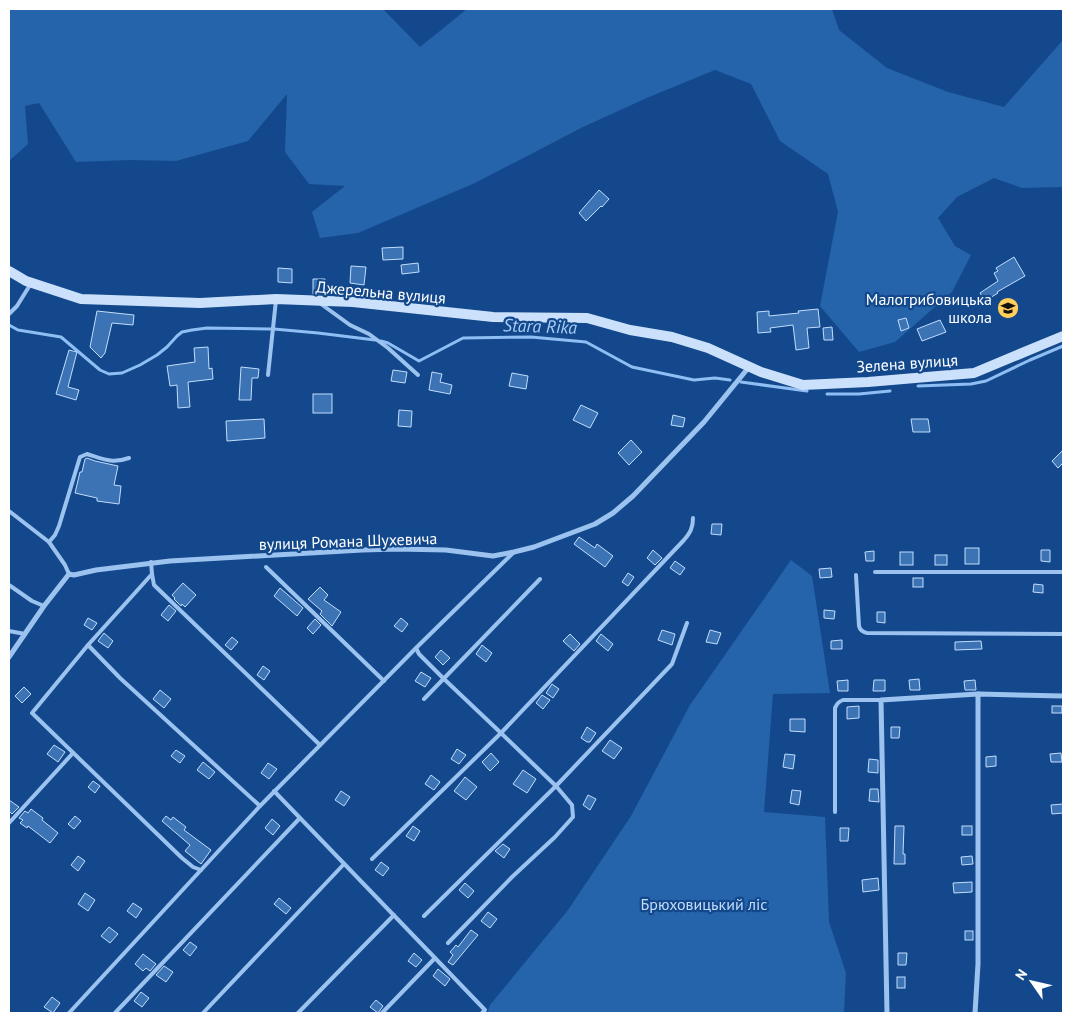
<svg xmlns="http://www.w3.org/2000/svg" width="1072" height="1022" font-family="'PT Sans',sans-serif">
<rect width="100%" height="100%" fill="#13498c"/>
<g fill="#2563ab">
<path d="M9,9H383L420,47L467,9H832L839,30L887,68L948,92L1004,107L1063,40V187L1022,188L994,178L957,197L938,218L955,246L971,255L952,292L895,342L859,352L820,306L838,212L828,174L780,141L751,84L715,70L649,97L583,127L475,183L358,233L320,238L312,212L345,186L309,184L285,152L287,94L248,141L176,161L131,160L76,162L39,103L25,106L28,144L9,161Z"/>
<path d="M791,560L812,576L830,693L773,694L764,812L825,817L829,922L846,973L844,1013H487L490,1005L568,910L631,816L690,705Z"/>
</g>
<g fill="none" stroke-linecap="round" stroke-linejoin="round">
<g stroke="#8ebef3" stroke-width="3">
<path d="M9,325L18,330L61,337L100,370L109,374L122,373L140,365L157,355L167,347L177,336L182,332L192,330L207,328L271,329"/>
<path d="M274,329L318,333L375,340"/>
<path d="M381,341L388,343L419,361L463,338L531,337L586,342L632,367L694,380L715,378L730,380"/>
<path d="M741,382L807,391"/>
<path d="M918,386L971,384L986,381L1030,360L1063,346"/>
<path d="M827,394H859L890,391"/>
</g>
</g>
<g fill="#3c73b5" stroke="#c2ddfc">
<path d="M599,190L609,199L602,207L601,206L586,221L579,213Z"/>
<path d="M403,247V259L383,260L382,248Z"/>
<path d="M1014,257L1025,276L997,292L998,293L985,301L980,293L998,281L994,273L998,271L996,268Z"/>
<path d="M418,263L419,272L402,274L401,265Z"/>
<path d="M351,266L366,267L364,285L350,283Z"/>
<path d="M278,268L292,269V283L278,282Z"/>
<path d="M313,279H325L324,294H313Z"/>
<path d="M818,309L820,327L807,328L809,348L796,350L793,325L770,328L771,332L758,333L757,312L769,311V316L799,313L798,311Z"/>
<path d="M97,311L134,315L133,325L112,323L105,353L101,358L90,347Z"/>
<path d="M906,318L909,328L901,331L898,320Z"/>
<path d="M940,320L946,332L922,341L917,329Z"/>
<path d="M832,327L833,340H824L823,328Z"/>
<path d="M208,347L209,369L212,368L213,379L188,382L190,407L178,408L177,385L170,386L167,366L195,362L194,348Z"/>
<path d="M69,350L77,352L68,387L79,390L76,400L56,394Z"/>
<path d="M241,367L259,369L258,378H252L251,400H239Z"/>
<path d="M393,370L407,372L405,383L391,381Z"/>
<path d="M432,372L442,374L440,382L452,385L450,394L429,390Z"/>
<path d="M512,373L528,376L526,389L509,386Z"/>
<rect x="313" y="394" width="19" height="19"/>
<path d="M581,405L598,413L590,428L573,420Z"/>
<path d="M399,410L412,411L411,427L398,426Z"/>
<path d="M673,415L685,418L683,427L671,425Z"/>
<path d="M264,419L265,438L227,441L226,421Z"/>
<path d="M911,419H928L930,432H913Z"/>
<path d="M631,440L642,452L629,465L618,453Z"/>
<path d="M1063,450V463L1058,468L1052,461Z"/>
<path d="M87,458L95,461L118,466L114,485L121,486L119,504L97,501V498L75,493L80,472H82L85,459Z"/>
<path d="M712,524H722L721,535L711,534Z"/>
<path d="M579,537L595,548L597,544L613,556L605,567L574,544Z"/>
<rect x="965" y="548" width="14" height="16"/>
<path d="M653,550L662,558L655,565L647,558Z"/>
<path d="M1041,550H1050V562L1041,561Z"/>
<path d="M874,551V561H866L865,552Z"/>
<rect x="900" y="552" width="13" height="13"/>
<rect x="935" y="555" width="12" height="10"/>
<path d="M675,561L685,568L680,575L670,568Z"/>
<path d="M831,568L832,577L820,578L819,569Z"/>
<path d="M628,573L634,577L628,586L622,582Z"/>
<rect x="913" y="578" width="10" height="9"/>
<path d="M183,583L196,595L185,607L182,604L181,606L174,599L175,598L172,595Z"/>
<path d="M1034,584L1043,585V593L1033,592Z"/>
<path d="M320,587L328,595L324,600L341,612L332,626L320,614L322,611L308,599Z"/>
<path d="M280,588L303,608L297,616L274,596Z"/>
<path d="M169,605L176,611L168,621L161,615Z"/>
<path d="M824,610L835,611L834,619L824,618Z"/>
<path d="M877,612H885V623L877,622Z"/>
<path d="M88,618L97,623L92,630L84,625Z"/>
<path d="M401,618L408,624L402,632L394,626Z"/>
<path d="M315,619L321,625L313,634L307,628Z"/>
<path d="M662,630L675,634L672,645L658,640Z"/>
<path d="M710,630L721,633L717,644L706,642Z"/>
<path d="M104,633L113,641L108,648L98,641Z"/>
<path d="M570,634L580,644L574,651L563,641Z"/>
<path d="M601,634L613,644L608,651L596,641Z"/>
<path d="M232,637L238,642L231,650L225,645Z"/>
<path d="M842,640V649H831V641Z"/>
<path d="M981,641L982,649L955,650V642Z"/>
<path d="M482,645L492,653L486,662L476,654Z"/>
<path d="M441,650L450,658L443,665L435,657Z"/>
<path d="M263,666L270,671L264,680L257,675Z"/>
<path d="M421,672L431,678L425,687L415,681Z"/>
<path d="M919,679L920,690H910L909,680Z"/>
<path d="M848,680V691H838L837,681Z"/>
<path d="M874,680H885V691H873Z"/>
<path d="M975,680L976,690H965L964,681Z"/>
<path d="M552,684L559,689L553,698L546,693Z"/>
<path d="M24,687L31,694L22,703L15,696Z"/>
<path d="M160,690L171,699L164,708L153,699Z"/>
<path d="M542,695L550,700L543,709L536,703Z"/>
<path d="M859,706V718L847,719V707Z"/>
<rect x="1052" y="706" width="10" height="7"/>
<path d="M790,719H805V732L790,731Z"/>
<path d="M587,727L596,733L590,742H587L581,738Z"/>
<path d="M891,727H900L899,738H891Z"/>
<path d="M610,740L622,748L614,759L602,751Z"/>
<path d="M54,745L65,752L58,762L47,754Z"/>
<path d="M457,749L466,755L459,764L451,759Z"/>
<path d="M176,750L185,756L180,763L171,756Z"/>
<path d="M491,753L499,762L490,771L482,762Z"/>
<path d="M1061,753L1062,762H1051L1050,754Z"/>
<path d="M785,754L795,755L793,769L783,767Z"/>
<path d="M996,756V766L986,767V757Z"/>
<path d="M869,759L878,760V773L868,772Z"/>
<path d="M203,762L215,772L209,779L197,770Z"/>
<path d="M268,763L277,769L269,779L261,773Z"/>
<path d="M523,770L536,779L527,793L513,784Z"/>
<path d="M431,775L440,782L434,790L425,784Z"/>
<path d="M465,777L477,787L466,800L454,791Z"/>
<path d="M93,781L100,786L95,793L88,787Z"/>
<path d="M870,789H878L879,802L869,801Z"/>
<path d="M792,790L801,791L799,805L790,803Z"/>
<path d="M341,791L350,797L344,806L335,800Z"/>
<path d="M588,795L596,799L590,810L583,805Z"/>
<path d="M9,800L19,807L12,814L9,811Z"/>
<path d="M1063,804V813L1052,814L1051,805Z"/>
<path d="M31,809L43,818L42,820L58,833L50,843L28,826L27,828L20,823L23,820L19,818L25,811L28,813Z"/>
<path d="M75,816L81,821L74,829L68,824Z"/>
<path d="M166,816L171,820L173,817L186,827L184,830L211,850L201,864L185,851L190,845L162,821Z"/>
<path d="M272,819L280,826L273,835L265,828Z"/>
<path d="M413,826L420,831L414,841L406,836Z"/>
<path d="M895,826H904L903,854H905V864H894Z"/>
<rect x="962" y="826" width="10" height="9"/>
<path d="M840,828H849L848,841H840Z"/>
<path d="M503,844L510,849L504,858L495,851Z"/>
<path d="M78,856L85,861L78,871L71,865Z"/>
<path d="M972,856L973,864L962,865L961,857Z"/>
<path d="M381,862L389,868L383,876L375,870Z"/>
<path d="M878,878L879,890L863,892L862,880Z"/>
<path d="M972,882V892L954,893L953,883Z"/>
<path d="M465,883L474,891L468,898L459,890Z"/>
<path d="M85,893L95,900L88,911L78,904Z"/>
<path d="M279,898L291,908L286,914L274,904Z"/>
<path d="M133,903L142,909L136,918L127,911Z"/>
<path d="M488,912L497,919L490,928L481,921Z"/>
<path d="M109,927L118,934L110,943L101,936Z"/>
<path d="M471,930L478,935L453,965L448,962L453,955L450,952L456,945L458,947Z"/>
<rect x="965" y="931" width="8" height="9"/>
<path d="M190,942L197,947L190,956L183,950Z"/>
<path d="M414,953L422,960L416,967L408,961Z"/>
<path d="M898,953H907L906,965H898Z"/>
<path d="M143,954L156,964L150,971L146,968L143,971L135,964Z"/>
<path d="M164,966L173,972L166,982L156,975Z"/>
<path d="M438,969L450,979L445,986L433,976Z"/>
<rect x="897" y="977" width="8" height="11"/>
<path d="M141,992L149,998L142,1007L134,1001Z"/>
<path d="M52,997L60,1003L53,1013L44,1007Z"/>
<path d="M376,1000L383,1006L378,1013L370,1007Z"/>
</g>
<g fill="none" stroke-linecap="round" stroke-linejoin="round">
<g stroke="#9cc3f0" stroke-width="4">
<path d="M321,304L350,325L369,334L388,348L418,375"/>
<path d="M9,314L17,306L30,285"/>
<path d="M268,375L276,300"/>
<path d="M9,511L49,542L65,565L69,574"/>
<path d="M49,542L55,535L59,526L80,457L87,454C103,459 112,464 129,458"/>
<path d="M151,562L152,574L88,645L120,678L260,806"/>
<path d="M266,567L384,681"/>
<path d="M875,572H1063"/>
<path d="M152,574L154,585L320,745"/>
<path d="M856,575L859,626C860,630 862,632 867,633L1063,634"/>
<path d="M9,585L32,601L44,606"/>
<path d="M9,631L25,634"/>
<path d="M88,645L32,713L182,858L193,867L201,870"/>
<path d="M416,648L419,654L444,679L501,733L556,786L572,805L573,817L555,837L512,877L448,943"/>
<path d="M424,699L540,579"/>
<path d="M274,791L435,958L382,1013"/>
<path d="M835,812V708C837,704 838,702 843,700H881"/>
<path d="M9,823L73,753"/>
<path d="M372,859L501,733L684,540C690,533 693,528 693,518"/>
<path d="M424,916L556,786L672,664L687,623"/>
<path d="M435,958L485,1010L482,1013"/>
<path d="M69,1013L260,806L416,648L514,552"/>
<path d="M115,1013L299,819"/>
<path d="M203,1013L344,864"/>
<path d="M298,1013L394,915"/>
</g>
<g stroke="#9cc3f0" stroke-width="5">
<path d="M9,657L44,606L69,574L74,575L96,570L170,561L362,550L398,549L446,550L493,556L514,552L534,547L595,524L613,513L633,496L704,422L749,367"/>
<path d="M887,1013L881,700L978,694L1063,696"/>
<path d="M975,1013L978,964V694"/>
</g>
<path stroke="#cae0fb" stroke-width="10" d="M9,271L26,281L81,299L200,303L276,299L353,302L493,317L587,318L630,330L672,337L708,348L761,372L803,385L868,382L974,373L1063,336"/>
</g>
<defs>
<g id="school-disc" transform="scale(1.125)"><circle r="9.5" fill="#ffce5b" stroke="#13498c"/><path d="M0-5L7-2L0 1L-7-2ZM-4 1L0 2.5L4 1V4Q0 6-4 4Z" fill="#111"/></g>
</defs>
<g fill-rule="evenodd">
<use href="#school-disc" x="1008" y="308"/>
</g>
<g text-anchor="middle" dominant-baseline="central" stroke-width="4.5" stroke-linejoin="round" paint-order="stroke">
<g font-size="16" fill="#fff" stroke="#13498c">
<text transform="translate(381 292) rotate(5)">Джерельна вулиця</text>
<text transform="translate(907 363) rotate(-4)">Зелена вулиця</text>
<text transform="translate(348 541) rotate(-2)">вулиця Романа Шухевича</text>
</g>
<g font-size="16" fill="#fff" stroke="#13498c" text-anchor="end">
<text x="992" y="299">Малогрибовицька<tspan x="992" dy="18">школа</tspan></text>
</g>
<g font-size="16" fill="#c2ddfc" stroke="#13498c">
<text x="704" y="904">Брюховицький ліс</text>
</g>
<g font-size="18" font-style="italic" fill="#a8cdf8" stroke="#13498c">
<text transform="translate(540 326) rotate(2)">Stara Rika</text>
</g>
</g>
<rect width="1072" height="1022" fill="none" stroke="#ffffff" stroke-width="20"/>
<g transform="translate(1032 982) rotate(304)" stroke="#13498c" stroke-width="4" paint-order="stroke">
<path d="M0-4L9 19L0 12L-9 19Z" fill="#ffffff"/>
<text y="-8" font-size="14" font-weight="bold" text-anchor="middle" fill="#ffffff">N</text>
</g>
</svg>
